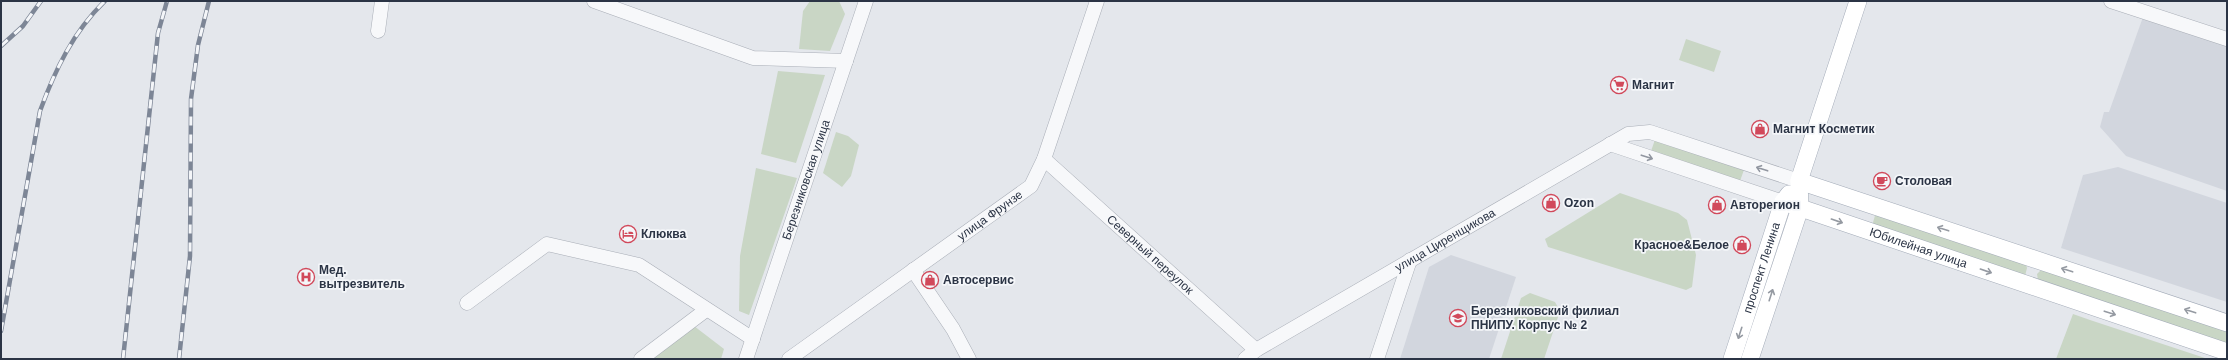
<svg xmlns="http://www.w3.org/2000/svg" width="2228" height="360" font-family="Arial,sans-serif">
<rect width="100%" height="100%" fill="#e4e7ec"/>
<g fill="#d2d6de">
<path d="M2143,17L2227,46V191L2126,156L2100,127L2104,112H2109Z"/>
<path d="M2118,167L2227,203V302L2061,248L2083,175Z"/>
<path d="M1451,255L1516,277L1489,359H1400L1429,267Z"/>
</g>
<g fill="#c9d6c5">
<path d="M810,1H839L845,14L830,51L799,49L803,11Z"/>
<path d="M1686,39L1721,51L1714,72L1679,60Z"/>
<path d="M778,71L825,75L796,163L761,154Z"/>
<path d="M836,132L848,136L859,145L851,176L842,187L823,173Z"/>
<path d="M1656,137L1745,167L1740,181L1651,151Z"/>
<path d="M756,168L797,178L749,315L739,311L740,256Z"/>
<path d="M1620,193L1678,213L1687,220L1696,255L1692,287L1686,290L1548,247L1545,239Z"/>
<path d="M1876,212L2026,264L2027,268L2025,276L1872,226Z"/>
<path d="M2041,270L2227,330V345L2038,280L2037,274Z"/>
<path d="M1530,293L1555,302L1560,311L1544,359H1501L1521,298Z"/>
<path d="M2073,314L2090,320L2208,359H2056Z"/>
<path d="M694,326L724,349L721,359H653Z"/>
</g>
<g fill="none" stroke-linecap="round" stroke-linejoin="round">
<g stroke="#a9aeb7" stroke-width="15">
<g id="minor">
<path d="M594,1L753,58L846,61"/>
<path d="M2111,1L2227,39"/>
<path d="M378,31L382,1"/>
<path d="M1610,144L1783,202"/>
<path id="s1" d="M1044,159L1256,350"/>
<path d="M913,270L953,329L969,359"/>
<path d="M467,303L547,244L639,265L753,339"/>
<path d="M641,359L706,310"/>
<path id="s2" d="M746,359L866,1"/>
<path id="s3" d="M789,359L1031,186L1044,159L1097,1"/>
<path id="s4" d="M1245,359L1256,350L1628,134L1650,132L1799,181"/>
<path d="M1377,359L1410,260"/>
</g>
</g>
<g stroke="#a3abb8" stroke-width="18">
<g id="major">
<path d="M1799,181L2227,323"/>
<path id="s5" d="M1783,202L2227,352"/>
<path id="s6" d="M1732,359L1783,202L1789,194"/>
<path d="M1750,359L1800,208L1799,181L1858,1"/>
</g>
</g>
<use href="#minor" stroke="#f7f8fa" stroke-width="14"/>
<use href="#major" stroke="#fff" stroke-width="17"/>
<g stroke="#7d8696" stroke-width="4.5">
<g id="rail">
<path d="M1,46L23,26L41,1"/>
<path d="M1,331L40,111C55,70 73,32 105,1"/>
<path d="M123,359L158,33L167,1"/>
<path d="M179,359L190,256L191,99L198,45L209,1"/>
</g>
</g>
<use href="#rail" stroke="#f4f6f9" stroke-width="3" stroke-dasharray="9" stroke-linecap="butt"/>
</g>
<defs><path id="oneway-shaft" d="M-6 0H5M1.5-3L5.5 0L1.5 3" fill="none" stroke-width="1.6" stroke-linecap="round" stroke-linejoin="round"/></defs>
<g stroke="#9196a0">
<use href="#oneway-shaft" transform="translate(1647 157) rotate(18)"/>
<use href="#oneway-shaft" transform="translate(1762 169) rotate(-162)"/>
</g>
<g stroke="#959aa2">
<use href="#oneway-shaft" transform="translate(1837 221) rotate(19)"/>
<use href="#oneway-shaft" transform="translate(1943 229) rotate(-162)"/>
<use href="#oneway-shaft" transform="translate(2067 270) rotate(-162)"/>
<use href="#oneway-shaft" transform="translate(1986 271) rotate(19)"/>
<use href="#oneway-shaft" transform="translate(1771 295) rotate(-72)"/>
<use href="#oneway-shaft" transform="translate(2190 311) rotate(-162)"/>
<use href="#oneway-shaft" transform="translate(2110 313) rotate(18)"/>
<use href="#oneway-shaft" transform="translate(1740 333) rotate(108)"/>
</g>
<defs>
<g id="supermarket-ring" transform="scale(0.9)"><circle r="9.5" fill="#f4f6f9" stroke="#d1495b" stroke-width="1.5"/><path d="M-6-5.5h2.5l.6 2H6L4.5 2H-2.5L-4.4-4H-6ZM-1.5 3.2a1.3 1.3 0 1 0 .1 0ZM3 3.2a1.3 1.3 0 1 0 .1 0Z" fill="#d1495b"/></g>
<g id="shop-ring" transform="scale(0.9)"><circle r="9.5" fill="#f4f6f9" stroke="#d1495b" stroke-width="1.5"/><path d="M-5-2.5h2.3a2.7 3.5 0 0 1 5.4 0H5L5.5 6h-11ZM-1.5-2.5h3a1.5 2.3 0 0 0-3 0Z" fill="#d1495b"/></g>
<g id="cafe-ring" transform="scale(0.9)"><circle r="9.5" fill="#f4f6f9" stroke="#d1495b" stroke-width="1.5"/><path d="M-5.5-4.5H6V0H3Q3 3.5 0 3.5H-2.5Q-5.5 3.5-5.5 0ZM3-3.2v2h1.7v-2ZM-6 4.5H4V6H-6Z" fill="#d1495b"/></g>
<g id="hotel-ring" transform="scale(0.9)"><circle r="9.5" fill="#f4f6f9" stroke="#d1495b" stroke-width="1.5"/><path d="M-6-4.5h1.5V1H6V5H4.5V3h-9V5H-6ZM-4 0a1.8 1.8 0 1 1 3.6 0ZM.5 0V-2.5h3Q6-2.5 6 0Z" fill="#d1495b"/></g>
<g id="hospital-ring" transform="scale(0.9)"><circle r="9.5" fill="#f4f6f9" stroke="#d1495b" stroke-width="1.5"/><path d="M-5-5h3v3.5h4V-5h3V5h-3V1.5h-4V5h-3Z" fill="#d1495b"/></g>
<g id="university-ring" transform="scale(0.9)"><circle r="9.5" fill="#f4f6f9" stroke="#d1495b" stroke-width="1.5"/><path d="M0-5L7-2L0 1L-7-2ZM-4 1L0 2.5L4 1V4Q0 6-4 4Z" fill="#d1495b"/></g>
</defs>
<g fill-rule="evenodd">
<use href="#supermarket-ring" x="1619" y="85"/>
<use href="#shop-ring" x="1760" y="129"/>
<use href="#cafe-ring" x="1882" y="181"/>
<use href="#shop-ring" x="1551" y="203"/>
<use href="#shop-ring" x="1717" y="205"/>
<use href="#hotel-ring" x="628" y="234"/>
<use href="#shop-ring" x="1742" y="245"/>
<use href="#hospital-ring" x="306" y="277"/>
<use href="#shop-ring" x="930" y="280"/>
<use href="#university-ring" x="1458" y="318"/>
</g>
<g text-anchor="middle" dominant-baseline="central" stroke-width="3.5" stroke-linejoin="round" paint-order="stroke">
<g font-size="12" font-weight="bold" fill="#2b3445" stroke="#f4f6f9" text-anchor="start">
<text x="1632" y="85">Магнит</text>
<text x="1773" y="129">Магнит Косметик</text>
<text x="1895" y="181">Столовая</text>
<text x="1564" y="203">Ozon</text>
<text x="1730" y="205">Авторегион</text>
<text x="641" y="234">Клюква</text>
<text x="1729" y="245" text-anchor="end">Красное&amp;Белое</text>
<text x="319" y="270">Мед.<tspan x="319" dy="14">вытрезвитель</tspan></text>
<text x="943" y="280">Автосервис</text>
<text x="1471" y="311">Березниковский филиал<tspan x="1471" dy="14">ПНИПУ. Корпус № 2</tspan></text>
</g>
<g font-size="12" fill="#2b3445" stroke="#f4f6f9">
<text stroke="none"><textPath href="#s2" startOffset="189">Березниковская улица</textPath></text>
<text stroke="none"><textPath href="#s3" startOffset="247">улица Фрунзе</textPath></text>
<text stroke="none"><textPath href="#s4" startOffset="233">улица Циренщикова</textPath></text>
<text stroke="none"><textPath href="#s5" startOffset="143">Юбилейная улица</textPath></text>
<text stroke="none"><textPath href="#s1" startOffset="143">Северный переулок</textPath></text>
<text stroke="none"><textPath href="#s6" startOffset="96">проспект Ленина</textPath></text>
</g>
</g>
<rect width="2228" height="360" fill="none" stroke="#2b3445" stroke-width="4"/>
</svg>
